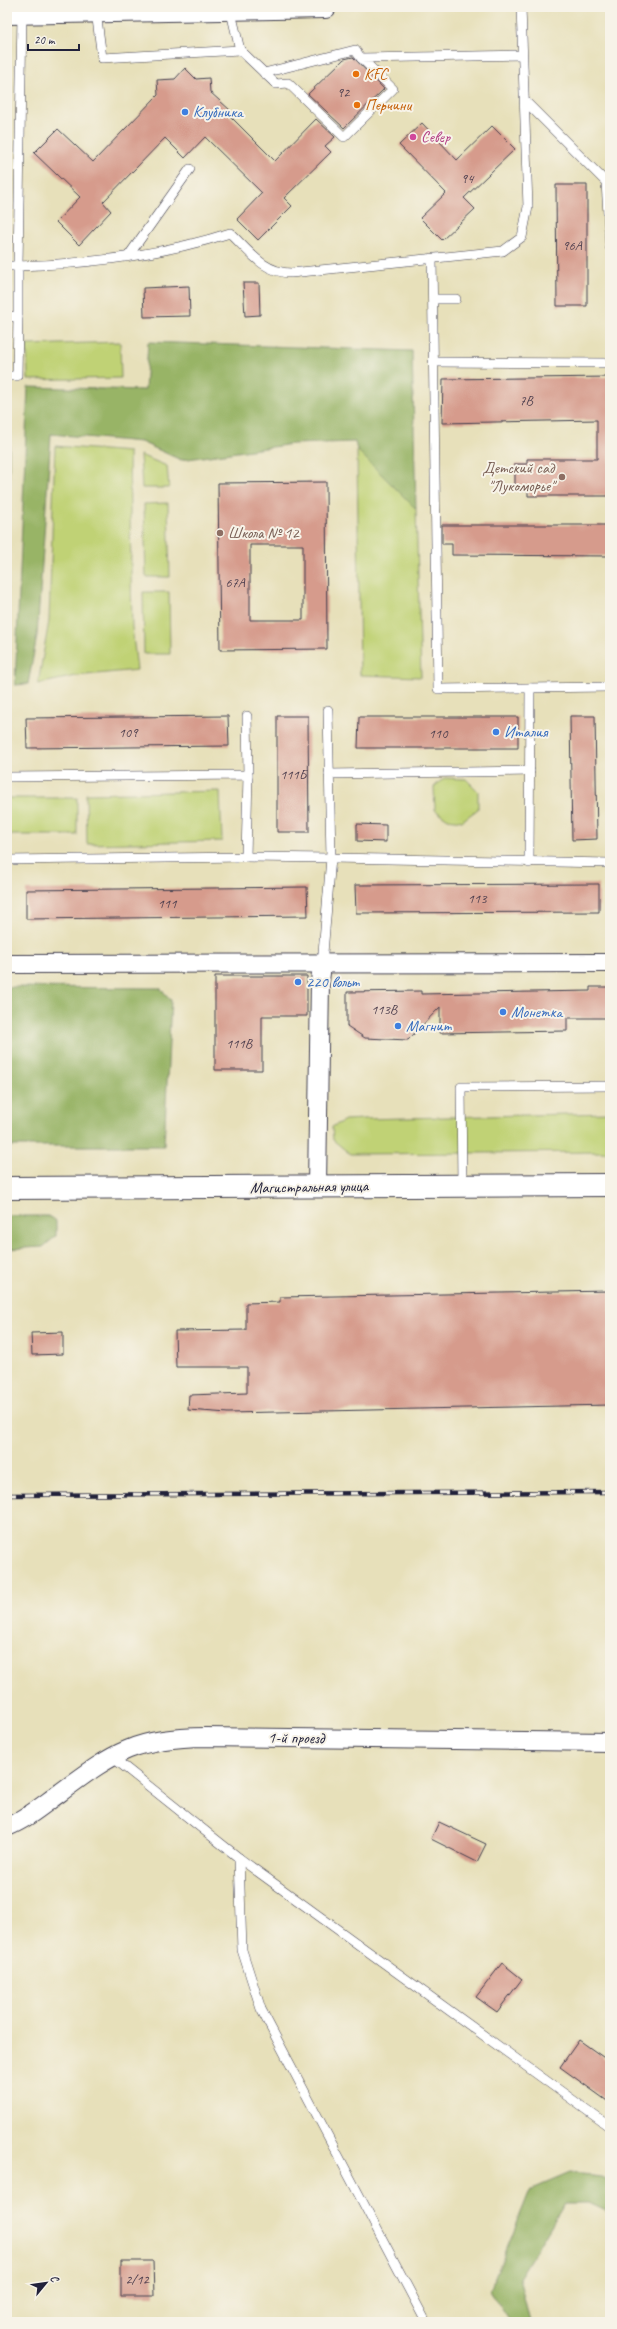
<svg xmlns="http://www.w3.org/2000/svg" width="617" height="2329" font-family="Caveat,sans-serif">
<rect width="100%" height="100%" fill="#f7f3e8"/>
<filter id="ink" filterUnits="userSpaceOnUse"><feTurbulence type="fractalNoise" baseFrequency=".025" numOctaves="2"/><feDisplacementMap in="SourceGraphic" scale="8" xChannelSelector="R" yChannelSelector="G"/><feConvolveMatrix kernelMatrix="1 2 1 2 8 2 1 2 1" color-interpolation-filters="sRGB"/></filter>
<filter id="wash" filterUnits="userSpaceOnUse"><feTurbulence type="fractalNoise" baseFrequency=".012" numOctaves="4" result="noise"/><feDisplacementMap in="SourceGraphic" scale="16" xChannelSelector="R" yChannelSelector="G"/><feGaussianBlur stdDeviation="0.9" result="paint"/><feColorMatrix in="noise" values="0 0 0 0 0 0 0 0 0 0 0 0 0 0 0 0 0 1.4 0 .05"/><feComposite in="paint" operator="in"/></filter>
<g filter="url(#wash)">
<rect width="100%" height="100%" fill="#e7e0ba"/>
<g fill="#c0d275" stroke="#717a58">
<path d="M120,342L121,378L28,380L27,345Z"/>
<path d="M7,405H10L7,607Z"/>
<path d="M55,446L129,452L132,627L137,670L76,676L38,684L49,621Z"/>
<path d="M357,450L416,509L421,677L360,675Z"/>
<path d="M140,455L167,466L169,488H142Z"/>
<path d="M168,503L170,577H146L144,504Z"/>
<path d="M143,592H169L170,654H144Z"/>
<path d="M444,778L466,779L478,791V809L462,821L448,819L435,810L434,787Z"/>
<path d="M220,791L222,841L87,844L86,794Z"/>
<rect x="7" y="798" width="70" height="37"/>
<path d="M610,1113V1152L350,1154L333,1140L332,1127L345,1120L364,1119Z"/>
</g>
<g fill="#98b466" stroke="#5d6b50">
<path d="M148,342L412,351L416,509L357,450L355,442L293,444L181,460L141,442L51,434L37,636L28,684L15,685L28,387L145,390Z"/>
<path d="M7,987L160,988L171,1000L164,1146H7Z"/>
<path d="M7,1216H48L56,1221V1236L43,1247L7,1249Z"/>
<path d="M570,2173L602,2176L610,2180V2213L589,2203H565L519,2278L530,2322H511L490,2290L530,2190Z"/>
</g>
<g id="blocks">
<g fill="#d69b8c" fill-rule="evenodd">
<path d="M353,57L384,89L344,128L308,94L344,59Z"/>
<path d="M185,68L196,79L209,78L210,92L230,110L227,113L275,161L316,119L335,137L325,146L331,152L284,198L292,206L258,240L237,219L262,193L205,137L185,158L165,138L103,202L111,211L79,245L56,222L80,197L34,153L58,129L93,162L158,95L157,80L175,79Z"/>
<path d="M422,123L457,160L492,126L515,149L464,198L475,209L442,240L420,218L446,193L399,145Z"/>
<path d="M556,185H587V306H557Z"/>
<path d="M243,283H259L260,315L245,316Z"/>
<path d="M189,286L190,316L144,317L143,288Z"/>
<path d="M610,377V496H528V490H515V464H527V459H597V420L442,423L443,379Z"/>
<path d="M326,482L327,649L220,650L218,483ZM250,545H303V620H250Z"/>
<path d="M442,525H610V556L452,555V544H442Z"/>
<path d="M228,716L229,746L27,748L26,718Z"/>
<path d="M277,716H308L309,832H277Z"/>
<path d="M570,716H595L597,839L572,840Z"/>
<path d="M359,717H518V748H358Z"/>
<path d="M357,824L386,825V842L357,841Z"/>
<path d="M599,884V912L356,913L355,885Z"/>
<path d="M307,887L308,916L26,919V890Z"/>
<path d="M215,976H307V1016H262V1070H215Z"/>
<path d="M590,987H610V1018H567V1031L440,1033V1007L408,1040L365,1038L347,1026V992L421,991V994L590,991Z"/>
<path d="M610,1291V1405L228,1413L188,1410L189,1395L247,1393V1367H176L175,1331L246,1330V1303L280,1302V1297Z"/>
<path d="M63,1332V1354L32,1355L31,1333Z"/>
<path d="M439,1822L486,1844L477,1862L431,1839Z"/>
<path d="M502,1963L522,1979L497,2012L476,1997Z"/>
<path d="M579,2040L610,2062V2103L560,2067Z"/>
<path d="M121,2261H153L154,2296H121Z"/>
</g>
</g>
</g>
<g filter="url(#ink)">
<use href="#blocks" fill-opacity="0" stroke="#403e4e" stroke-width="1"/>
<g fill="none" stroke-linecap="round" stroke-linejoin="round">
<g stroke="#403e4e" stroke-width="10">
<g id="lane">
<path d="M230,8L240,50L276,84L288,83L344,137L393,89L361,58L522,55"/>
<path d="M96,11L102,58L240,50"/>
<path d="M264,73L355,50L361,58"/>
<path d="M525,101L606,182L610,247"/>
<path d="M129,255L190,169"/>
<path d="M432,259L438,689L610,687"/>
<path d="M7,266H18L22,13"/>
<path d="M434,299H456"/>
<path d="M7,316L18,317V266C89,264 162,255 230,233C249,251 264,273 291,273L503,251L522,237L528,207L521,7"/>
<path d="M434,362L610,363"/>
<path d="M7,376H17L18,317"/>
<path d="M328,710L331,858L610,863"/>
<path d="M247,716L248,775"/>
<path d="M329,774L530,771"/>
<path d="M7,777L248,775L246,857L7,860"/>
<path d="M246,857L331,858L322,965"/>
<path d="M529,863L530,688"/>
<path d="M462,1185L461,1087L610,1086"/>
<path d="M111,1756L239,1858L610,2127"/>
<path d="M239,1858L242,1950L261,2009L426,2322"/>
</g>
</g>
<g stroke="#403e4e" stroke-width="20">
<g id="street">
<path d="M7,964L610,963"/>
<path d="M317,1187L320,981L322,965"/>
<path d="M7,1827C27,1819 44,1804 61,1792C116,1751 136,1738 206,1737L610,1742"/>
</g>
</g>
<g stroke="#403e4e" stroke-width="24">
<path id="secondary" d="M7,13L325,7"/>
</g>
<g stroke="#403e4e" stroke-width="24">
<path id="primary" d="M7,1188L610,1185"/>
</g>
<use href="#lane" stroke="#fff" stroke-width="9"/>
<use href="#street" stroke="#fff" stroke-width="18"/>
<use href="#secondary" stroke="#fff" stroke-width="22"/>
<use href="#primary" stroke="#fff" stroke-width="22"/>
<g stroke="#22223b" stroke-width="4.5">
<path id="rail" d="M7,1495L610,1492"/>
</g>
<use href="#rail" stroke="#f7f3e8" stroke-width="3" stroke-dasharray="9" stroke-linecap="butt"/>
</g>
</g>
<g fill="#e8710a" stroke="#f7f3e8" stroke-width="1.5">
<circle cx="356" cy="74" r="4"/>
<circle cx="357" cy="105" r="4"/>
</g>
<g fill="#3f7fe0" stroke="#f7f3e8" stroke-width="1.5">
<circle cx="185" cy="112" r="4"/>
<circle cx="496" cy="732" r="4"/>
<circle cx="298" cy="982" r="4"/>
<circle cx="503" cy="1012" r="4"/>
<circle cx="398" cy="1026" r="4"/>
</g>
<circle fill="#d1479c" stroke="#f7f3e8" stroke-width="1.5" cx="413" cy="137" r="4"/>
<g fill="#8d6e63" stroke="#f7f3e8" stroke-width="1.5">
<circle cx="562" cy="477" r="4"/>
<circle cx="220" cy="533" r="4"/>
</g>
<g text-anchor="middle" dominant-baseline="central" stroke-width="4" stroke-linejoin="round" paint-order="stroke">
<g font-size="14" fill="#4f404f">
<text x="343" y="92">92</text>
<text x="467" y="178">94</text>
<text x="572" y="245">96А</text>
<text x="526" y="400">7В</text>
<text x="235" y="582">67А</text>
<text x="128" y="732">109</text>
<text x="438" y="733">110</text>
<text x="293" y="774">111Б</text>
<text x="477" y="898">113</text>
<text x="167" y="903">111</text>
<text x="384" y="1009">113В</text>
<text x="239" y="1043">111В</text>
<text x="137" y="2279">2/12</text>
</g>
<g font-size="16" fill="#c56008" stroke="#f7f3e8" text-anchor="start">
<text x="364" y="74">KFC</text>
<text x="365" y="105">Перчини</text>
</g>
<g font-size="16" fill="#366cbe" stroke="#f7f3e8" text-anchor="start">
<text x="193" y="112">Клубника</text>
<text x="504" y="732">Италия</text>
<text x="306" y="982">220 вольт</text>
<text x="511" y="1012">Монетка</text>
<text x="406" y="1026">Магнит</text>
</g>
<g font-size="16" fill="#b23c85" stroke="#f7f3e8" text-anchor="start">
<text x="421" y="137">Север</text>
</g>
<g font-size="16" fill="#785e54" stroke="#f7f3e8" text-anchor="end">
<text x="554" y="468">Детский сад<tspan x="554" dy="18">"Лукоморье"</tspan></text>
<text x="228" y="533" text-anchor="start">Школа № 12</text>
</g>
<g font-size="16" fill="#22223b" stroke="#f7f3e8">
<text transform="translate(309 1187) rotate(-1)">Магистральная улица</text>
<text transform="translate(296 1738) rotate(1)">1-й проезд</text>
</g>
</g>
<rect width="617" height="2329" fill="none" stroke="#f7f3e8" stroke-width="24"/>
<g transform="translate(46 2283) rotate(61)" stroke="#f7f3e8" stroke-width="3" paint-order="stroke">
<path d="M0-3L7 15L0 10L-7 15Z" fill="#22223b"/>
<text y="-6" font-size="11" font-weight="bold" text-anchor="middle" fill="#22223b">С</text>
</g>
<path d="M28 44v6h51v-6" fill="none" stroke="#22223b" stroke-width="2"/>
<text x="34" y="44" font-size="12" fill="#22223b" stroke="#f7f3e8" stroke-width="3" paint-order="stroke">20 m</text>
</svg>
